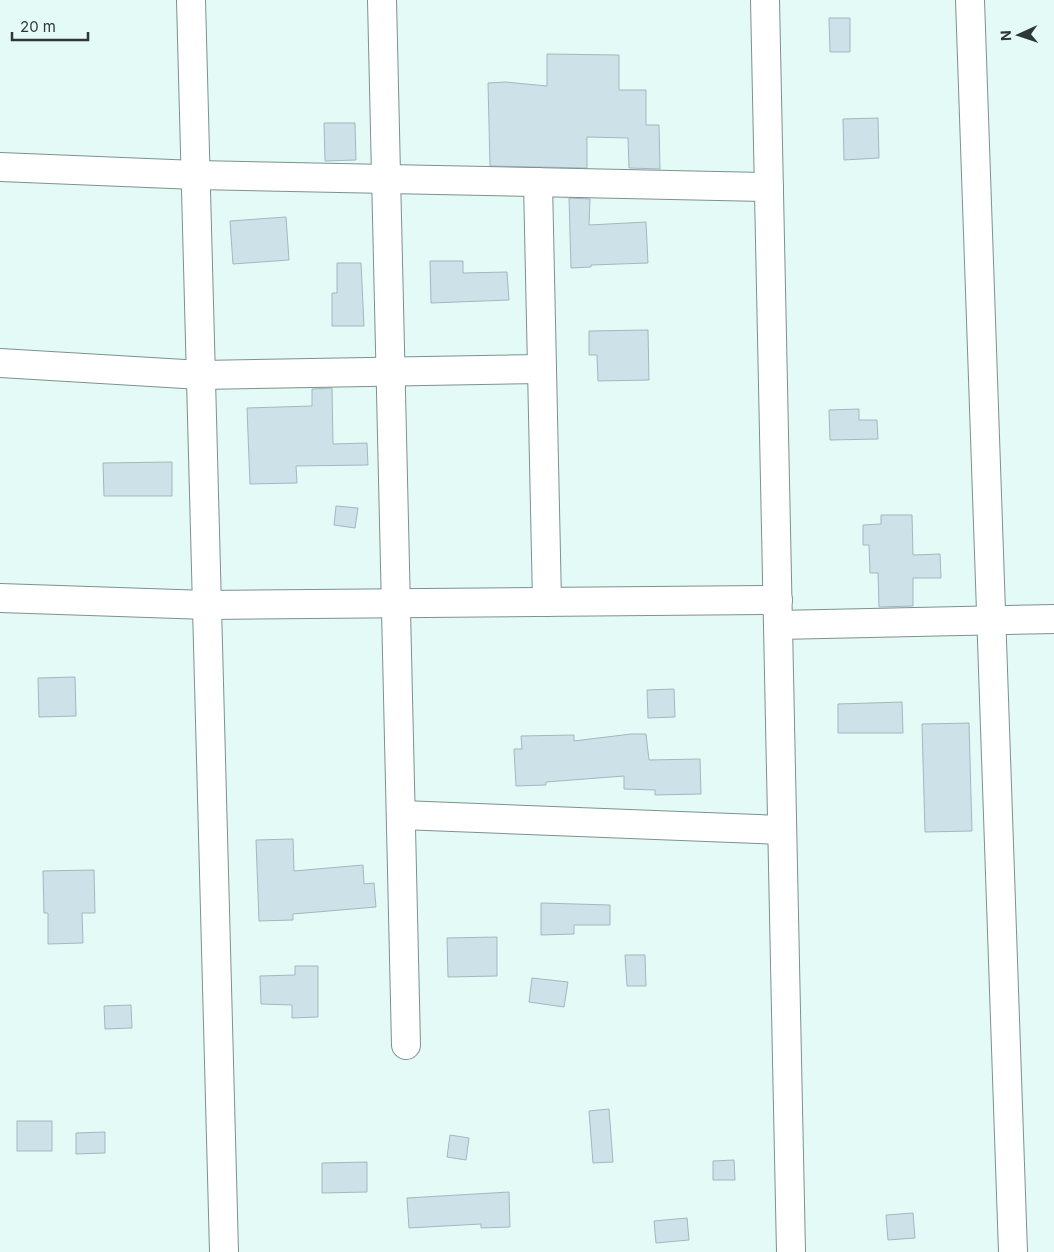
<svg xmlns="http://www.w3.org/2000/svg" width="1054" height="1252" font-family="Inter,sans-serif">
<rect width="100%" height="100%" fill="#e4faf7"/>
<g fill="#cde1e8" stroke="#a4b7be">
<path d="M829,18H850V52H830Z"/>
<path d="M547,54L619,55V90H646V125H659L660,169L629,168L628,138L587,137V168L490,166L488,83L505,82L547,86Z"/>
<path d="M878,118L879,158L844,160L843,119Z"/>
<path d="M324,123H355L356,160L325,161Z"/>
<path d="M569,198L590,199L589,225L646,222L648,263L591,265V267L571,268Z"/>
<path d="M286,217L289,260L233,264L230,221Z"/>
<path d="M430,261H463V273L507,272L509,300L431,303Z"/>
<path d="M337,263H361L364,326H332V293H337Z"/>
<path d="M648,330L649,380L598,381L597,355H589V331Z"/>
<path d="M332,388L333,444L367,443L368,465L296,466L297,483L250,484L247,408L312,406V389Z"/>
<path d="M859,409V420H877L878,439L830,440L829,410Z"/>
<path d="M172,462V496H104L103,463Z"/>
<path d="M336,506L358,508L355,528L334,525Z"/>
<path d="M881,515H912L913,555L940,554L941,578H913V606L879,607L878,573H870L869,545H863V525L881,524Z"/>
<path d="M75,677L76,716L39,717L38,678Z"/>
<path d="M674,689L675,717L648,718L647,690Z"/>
<path d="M902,702L903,733H838V704Z"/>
<path d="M969,723L972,831L925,832L922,724Z"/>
<path d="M631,734H646L649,760L700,759L701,794L655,795V790L624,789V776L546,782V785L516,786L514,749H522L521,736L574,735V741Z"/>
<path d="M293,839L294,871L363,865L364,884L374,883L376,907L293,914V920L259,921L256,840Z"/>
<path d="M94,870L95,913H82L83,943L48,944V913H44L43,871Z"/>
<path d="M541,903L610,905V925H574V934L541,935Z"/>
<path d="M497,937V976L448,977L447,938Z"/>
<path d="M625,955H645L646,986H627Z"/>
<path d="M295,966H318V1017L292,1018V1005L261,1004L260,976L295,975Z"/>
<path d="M532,978L568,982L564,1007L529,1002Z"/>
<path d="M131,1005L132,1028L105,1029L104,1006Z"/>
<path d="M609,1109L613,1162L593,1163L589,1111Z"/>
<rect x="17" y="1121" width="35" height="30"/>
<path d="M105,1132V1153L76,1154V1133Z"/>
<path d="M450,1135L469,1138L466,1160L447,1157Z"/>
<path d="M734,1160L735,1180H713V1161Z"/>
<path d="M367,1162V1192L322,1193V1163Z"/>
<path d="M509,1192L510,1227L481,1228V1224L409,1228L407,1198Z"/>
<path d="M913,1213L915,1238L888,1240L886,1215Z"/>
<path d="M687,1218L689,1240L656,1243L654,1221Z"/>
</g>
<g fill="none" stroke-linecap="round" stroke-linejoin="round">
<g stroke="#7d918f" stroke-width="30">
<g id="minor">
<path d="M191,0L224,1252"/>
<path d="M382,0L406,1045"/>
<path d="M765,0L791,1252"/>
<path d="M970,0L1013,1252"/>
<path d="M0,167L196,175L769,187"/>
<path d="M538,182L547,602"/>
<path d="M0,363L201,375L542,369"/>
<path d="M0,598L207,605L778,600"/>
<path d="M778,625L1054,619"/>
<path d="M401,815L782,830"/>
</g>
</g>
<use href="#minor" stroke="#fff" stroke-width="28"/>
</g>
<g transform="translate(1019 35) rotate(267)" stroke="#e4faf7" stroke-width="4" paint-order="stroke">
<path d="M0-4L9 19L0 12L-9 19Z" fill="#2e3736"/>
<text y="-8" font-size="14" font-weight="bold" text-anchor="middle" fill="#2e3736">N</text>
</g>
<path d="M12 32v8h76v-8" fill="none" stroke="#2e3736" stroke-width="2.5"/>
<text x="20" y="32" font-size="15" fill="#2e3736" stroke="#e4faf7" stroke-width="4" paint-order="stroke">20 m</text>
</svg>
